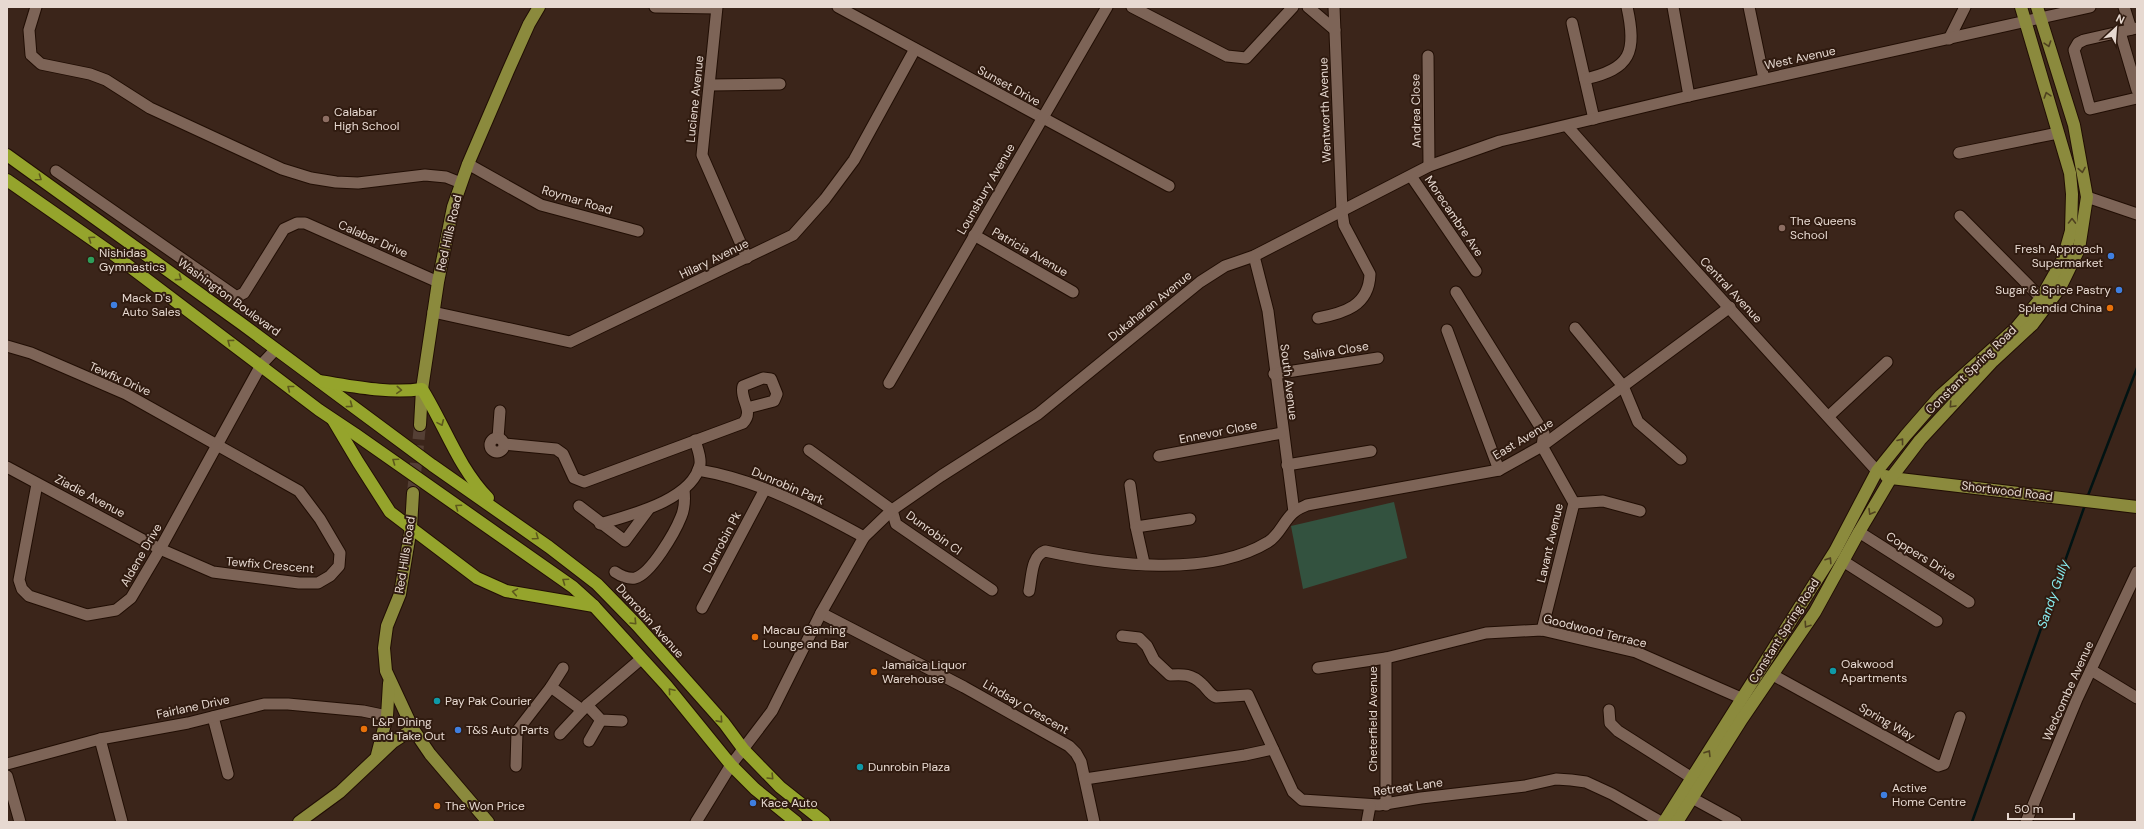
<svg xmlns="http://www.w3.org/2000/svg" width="2144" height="829" font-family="'DM Sans',sans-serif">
<rect width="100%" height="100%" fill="#3b251a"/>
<path fill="#33523f" d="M1394,502L1407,558L1303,589L1291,526Z"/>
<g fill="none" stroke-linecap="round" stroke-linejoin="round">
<g stroke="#011313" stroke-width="2.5">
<path d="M2087,498L2137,368"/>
<path d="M1972,822L2085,505"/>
</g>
<path stroke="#554035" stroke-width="12" stroke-dasharray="12 6" stroke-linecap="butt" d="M413,493L420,425"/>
<g stroke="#210e04" stroke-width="13">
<g id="minor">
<path d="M36,7L29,30L31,55L41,64L90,74L106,80L150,108L282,169L311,178L336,182L358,183L425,175L446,177L461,183"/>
<path d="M655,7L716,8"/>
<path d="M717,7L702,155L747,258"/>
<path d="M838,7L1169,186"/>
<path d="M1132,7L1227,56L1246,58L1293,7"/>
<path d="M1308,7L1335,30"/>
<path d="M1673,7L1689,96"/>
<path d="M1749,7L1764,79"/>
<path d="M2124,7L2131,29"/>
<path d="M1572,23L1594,119"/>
<path d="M2137,28L2084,40L2078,43L2074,50L2090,109L2137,98"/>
<path d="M2120,32L2137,90"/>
<path d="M1949,39L1965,7"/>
<path d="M1428,56L1429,166"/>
<path d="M1585,79C1631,69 1637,52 1627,7"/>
<path d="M710,85L780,84"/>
<path d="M1567,126L1693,268L1877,471"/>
<path d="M1959,153L2058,133"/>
<path d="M468,164L541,205L638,231"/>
<path d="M56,171L234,295L238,296L244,293L284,229L297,223H305L438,282"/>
<path d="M1411,176L1476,271"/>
<path d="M2087,197L2137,214"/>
<path d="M1960,216L2041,298"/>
<path d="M974,235L1073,292"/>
<path d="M1254,256L1268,311L1294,512"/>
<path d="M1456,292L1544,433L1542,446L1574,503L1542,630"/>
<path d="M433,312L570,342L793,235L825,199L854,160L915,49"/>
<path d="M1318,318C1344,313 1369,306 1370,274L1344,225L1342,212L1334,7"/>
<path d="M1575,328L1623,386L1638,422L1681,459"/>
<path d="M1447,330L1499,470"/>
<path d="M7,346L31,353L126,394L299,491L320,519L340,553L339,566L330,576L318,583H299L213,572L160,549L7,467"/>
<path d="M1274,374L1378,358"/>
<path d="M889,383L1107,7"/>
<path d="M1829,416L1887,362"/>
<path d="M498,438L500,411"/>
<circle cx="497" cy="445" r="7"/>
<path d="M504,444L556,449L563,454L574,478L584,482L743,423C755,411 739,399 743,386L763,378L771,379L777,394L774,401L747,408"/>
<path d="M809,450L892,510L896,524L992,590"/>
<path d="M1159,456L1282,433"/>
<path d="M1287,465L1371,451"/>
<path d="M698,470C758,480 811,508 864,537"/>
<path d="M37,484L19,580L22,589L29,596L87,615L116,610L131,598L160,549L261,365L276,349"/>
<path d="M1130,485L1136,527L1144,563"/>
<path d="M1574,503L1603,501L1640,511"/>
<path d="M579,506L625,541L648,510"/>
<path d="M600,524C630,515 693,500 700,464C701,456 697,448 695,440"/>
<path d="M1136,527L1190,519"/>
<path d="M1859,532L1969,602"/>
<path d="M1843,561L1937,621"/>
<path d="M615,572C621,576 627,579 635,578C651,574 675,532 681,517C685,508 685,499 684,490"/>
<path d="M1029,591C1032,577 1031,556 1045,551C1110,565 1209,578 1268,542C1279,536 1284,520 1294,512C1297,509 1303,507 1307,505L1499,470L1542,446L1730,307"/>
<path d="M702,608L765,489"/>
<path d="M821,613L964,687L1069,746L1076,753L1081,762L1094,822"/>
<path d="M1122,636L1139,638L1147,646L1154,660L1170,675C1183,674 1192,674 1202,684C1207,688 1209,694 1216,697L1248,695L1293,792L1302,800L1379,805L1421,798L1525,786L1556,779L1571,780L1586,782L1612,794L1661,822"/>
<path d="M1386,658V805"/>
<path d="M563,668L551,687L582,710"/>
<path d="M1318,668L1386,658L1486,633L1542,630L1636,652L1741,698"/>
<path d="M2091,670L2137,698"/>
<path d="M1773,675L1938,766L1944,764L1960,717"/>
<path d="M587,705L601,720L622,721"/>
<path d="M1609,710L1610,723L1618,731L1692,778"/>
<path d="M213,717L228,774"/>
<path d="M560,734L587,705L641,659"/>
<path d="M100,739L122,822"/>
<path d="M589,741L601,720"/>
<path d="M7,764L100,739L188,723L264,704H288L363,711L387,716"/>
<path d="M516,766L517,731L551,687"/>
<path d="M7,776L20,822"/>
<path d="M1085,779L1245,755L1273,749"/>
<path d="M1692,798L1736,822"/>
<path d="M696,822L731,765L772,711L821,613L864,537L892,510L941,476L1038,414L1200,282L1225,266L1254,256L1429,166L1500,141L1689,96L2090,7"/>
<path d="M1367,822L1370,806"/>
<path d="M2026,822L2077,699L2137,572"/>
</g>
</g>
<g stroke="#210e04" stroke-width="14">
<g id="major">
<path d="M420,425L422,389L438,282L453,207L468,164L508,71L529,24L539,7"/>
<path d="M1886,476L1891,478L2137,507"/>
<path d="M413,493L411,527L400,594L387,626L384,648L386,671L413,729L430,754L488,822"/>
<path d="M377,755L387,716L389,683"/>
<path d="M299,822L340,792L393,742L413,729"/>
<path d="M1664,822L1835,551L1877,471L1906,435L1940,396L2016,328L2041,298L2063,259L2071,231L2072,194L2070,173L2021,7"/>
<path d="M1677,822L1742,719L1815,612L1859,532L1891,478L1920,440L1993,361L2033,324L2060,288L2079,249L2087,197L2074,125L2037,7"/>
</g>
</g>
<g stroke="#210e04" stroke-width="14">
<g id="highway">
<path d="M7,155L242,324L432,465L549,547L597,584L637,625L724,723L744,750L780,787L824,822"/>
<path d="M7,180L113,254L319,410L355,434L573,587L594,606L666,685L731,765L755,789L796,822"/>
<path d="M319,381C352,386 389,394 422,389C445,426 458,467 488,498"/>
<path d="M333,420L358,462L390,512L477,578L506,591L594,606"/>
</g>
</g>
<use href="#minor" stroke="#7d6457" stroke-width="11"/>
<use href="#major" stroke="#8b8a3d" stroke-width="12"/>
<use href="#highway" stroke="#95a42c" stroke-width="12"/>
</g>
<defs><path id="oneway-chevron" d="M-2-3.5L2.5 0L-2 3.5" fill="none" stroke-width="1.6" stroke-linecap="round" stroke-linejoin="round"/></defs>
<g stroke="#504220">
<use href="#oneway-chevron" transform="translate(2048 44) rotate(72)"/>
<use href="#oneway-chevron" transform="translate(2047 95) rotate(-107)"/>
<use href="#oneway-chevron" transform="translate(2082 170) rotate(80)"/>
<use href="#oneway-chevron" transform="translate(2072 221) rotate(-89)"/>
<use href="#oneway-chevron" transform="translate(1952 405) rotate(133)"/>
<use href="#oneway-chevron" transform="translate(1901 441) rotate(-52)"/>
<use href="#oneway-chevron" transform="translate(1871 512) rotate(121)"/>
<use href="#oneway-chevron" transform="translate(1829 560) rotate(-57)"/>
<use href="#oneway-chevron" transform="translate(1807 625) rotate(124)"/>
<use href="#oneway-chevron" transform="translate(1708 753) rotate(-58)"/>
</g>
<g stroke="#5d591d">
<use href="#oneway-chevron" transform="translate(39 178) rotate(35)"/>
<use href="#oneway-chevron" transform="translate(91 239) rotate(-145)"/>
<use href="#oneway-chevron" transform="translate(179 278) rotate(36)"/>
<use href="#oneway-chevron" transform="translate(230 342) rotate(-143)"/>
<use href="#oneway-chevron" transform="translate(290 388) rotate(-142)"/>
<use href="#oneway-chevron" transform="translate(399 390) rotate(4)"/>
<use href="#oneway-chevron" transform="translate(350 405) rotate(37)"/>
<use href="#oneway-chevron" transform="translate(441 423) rotate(66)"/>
<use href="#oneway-chevron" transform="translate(395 461) rotate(-145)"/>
<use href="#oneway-chevron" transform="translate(458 507) rotate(-145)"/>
<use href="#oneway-chevron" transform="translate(536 537) rotate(35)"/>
<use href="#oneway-chevron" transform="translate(565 581) rotate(-145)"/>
<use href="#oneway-chevron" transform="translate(515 592) rotate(-170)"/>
<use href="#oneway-chevron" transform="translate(634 622) rotate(46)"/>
<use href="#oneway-chevron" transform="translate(671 691) rotate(-130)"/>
<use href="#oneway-chevron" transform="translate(720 720) rotate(48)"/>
<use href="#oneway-chevron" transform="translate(771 777) rotate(46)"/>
</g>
<g fill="#8d6e63" stroke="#301b10" stroke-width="1.5">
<circle cx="326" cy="119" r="4"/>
<circle cx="1782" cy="228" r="4"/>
</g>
<g fill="#3f7fe0" stroke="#301b10" stroke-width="1.5">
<circle cx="2111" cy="256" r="4"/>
<circle cx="2119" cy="290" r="4"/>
<circle cx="114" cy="305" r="4"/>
<circle cx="458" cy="730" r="4"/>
<circle cx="1884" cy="795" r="4"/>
<circle cx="753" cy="803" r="4"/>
</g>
<circle fill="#2e9e5b" stroke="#301b10" stroke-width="1.5" cx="91" cy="260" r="4"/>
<g fill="#e8710a" stroke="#301b10" stroke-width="1.5">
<circle cx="2110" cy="308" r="4"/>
<circle cx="755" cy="637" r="4"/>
<circle cx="874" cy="672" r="4"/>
<circle cx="364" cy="729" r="4"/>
<circle cx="437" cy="806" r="4"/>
</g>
<g fill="#0f9aa8" stroke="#301b10" stroke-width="1.5">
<circle cx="1833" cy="671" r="4"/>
<circle cx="437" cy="701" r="4"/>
<circle cx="860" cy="767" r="4"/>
</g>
<g text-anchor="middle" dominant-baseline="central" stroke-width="4" stroke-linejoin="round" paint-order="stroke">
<g font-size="12" fill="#e7d9d1" stroke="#301b10">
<text transform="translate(1800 58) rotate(-12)">West Avenue</text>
<text transform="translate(1009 86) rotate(29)">Sunset Drive</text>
<text transform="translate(695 99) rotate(-84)">Luciene Avenue</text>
<text transform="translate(1325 110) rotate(-92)">Wentworth Avenue</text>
<text transform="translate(1416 111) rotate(-91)">Andrea Close</text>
<text transform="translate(986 189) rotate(-60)">Lounsbury Avenue</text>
<text transform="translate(577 200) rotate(17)">Roymar Road</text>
<text transform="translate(1454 216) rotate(56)">Morecambre Ave</text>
<text transform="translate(449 233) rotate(-77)">Red Hills Road</text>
<text transform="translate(373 239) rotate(24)">Calabar Drive</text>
<text transform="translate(1030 252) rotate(30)">Patricia Avenue</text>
<text transform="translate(714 259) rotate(-26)">Hilary Avenue</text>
<text transform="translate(1731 290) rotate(47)">Central Avenue</text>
<text transform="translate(229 297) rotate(36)">Washington Boulevard</text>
<text transform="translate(1150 306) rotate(-39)">Dukaharan Avenue</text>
<text transform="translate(1336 351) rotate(-9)">Saliva Close</text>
<text transform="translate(1971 370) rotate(-44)">Constant Spring Road</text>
<text transform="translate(120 379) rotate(24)">Tewfix Drive</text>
<text transform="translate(1289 382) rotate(83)">South Avenue</text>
<text transform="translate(1218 432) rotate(-11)">Ennevor Close</text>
<text transform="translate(1523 439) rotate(-31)">East Avenue</text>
<text transform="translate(788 486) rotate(23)">Dunrobin Park</text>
<text transform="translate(2007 491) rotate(7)">Shortwood Road</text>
<text transform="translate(90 496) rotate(28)">Ziadie Avenue</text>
<text transform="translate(934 533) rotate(36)">Dunrobin Cl</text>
<text transform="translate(722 542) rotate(-62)">Dunrobin Pk</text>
<text transform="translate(1550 543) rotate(-77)">Lavant Avenue</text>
<text transform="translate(141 555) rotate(-60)">Aldene Drive</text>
<text transform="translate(405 555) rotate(-81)">Red Hills Road</text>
<text transform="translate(1921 556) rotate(32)">Coppers Drive</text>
<text transform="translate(270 565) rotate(5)">Tewfix Crescent</text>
<text transform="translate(650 621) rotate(48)">Dunrobin Avenue</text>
<text transform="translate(1595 631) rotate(14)">Goodwood Terrace</text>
<text transform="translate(1784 631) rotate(-58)">Constant Spring Road</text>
<text transform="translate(2068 691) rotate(-66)">Wedcombe Avenue</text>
<text transform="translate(193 707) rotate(-12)">Fairlane Drive</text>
<text transform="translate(1026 707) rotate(30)">Lindsay Crescent</text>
<text transform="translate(1373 719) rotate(-90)">Cheterfield Avenue</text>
<text transform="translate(1887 722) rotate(30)">Spring Way</text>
<text transform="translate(1408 787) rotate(-8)">Retreat Lane</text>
</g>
<g font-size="12" fill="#e7d9d1" stroke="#301b10" text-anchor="start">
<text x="334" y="112">Calabar<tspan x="334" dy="14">High School</tspan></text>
<text x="1790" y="221">The Queens<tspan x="1790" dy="14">School</tspan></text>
<text x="2103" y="249" text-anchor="end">Fresh Approach<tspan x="2103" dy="14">Supermarket</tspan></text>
<text x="99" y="253">Nishidas<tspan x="99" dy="14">Gymnastics</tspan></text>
<text x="2111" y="290" text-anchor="end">Sugar &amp; Spice Pastry</text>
<text x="122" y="298">Mack D's<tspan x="122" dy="14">Auto Sales</tspan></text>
<text x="2102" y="308" text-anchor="end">Splendid China</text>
<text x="763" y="630">Macau Gaming<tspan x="763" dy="14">Lounge and Bar</tspan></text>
<text x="1841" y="664">Oakwood<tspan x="1841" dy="14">Apartments</tspan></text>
<text x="882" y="665">Jamaica Liquor<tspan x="882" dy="14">Warehouse</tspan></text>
<text x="445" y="701">Pay Pak Courier</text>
<text x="372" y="722">L&amp;P Dining<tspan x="372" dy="14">and Take Out</tspan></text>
<text x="466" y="730">T&amp;S Auto Parts</text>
<text x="868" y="767">Dunrobin Plaza</text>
<text x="1892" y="788">Active<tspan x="1892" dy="14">Home Centre</tspan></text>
<text x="761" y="803">Kace Auto</text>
<text x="445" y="806">The Won Price</text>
</g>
<g font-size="13" font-style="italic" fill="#88eef2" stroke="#301b10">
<text transform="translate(2053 594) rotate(-71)">Sandy Gully</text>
</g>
</g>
<rect width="2144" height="829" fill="none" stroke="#e7d9d1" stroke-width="16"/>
<g transform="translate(2116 28) rotate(26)" stroke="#301b10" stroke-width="3" paint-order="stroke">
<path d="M0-3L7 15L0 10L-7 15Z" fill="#e7d9d1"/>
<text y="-6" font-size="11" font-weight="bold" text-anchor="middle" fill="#e7d9d1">N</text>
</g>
<path d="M2008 813v6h66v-6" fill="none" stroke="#e7d9d1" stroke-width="2"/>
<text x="2014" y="813" font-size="12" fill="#e7d9d1" stroke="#301b10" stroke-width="3" paint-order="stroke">50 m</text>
</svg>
